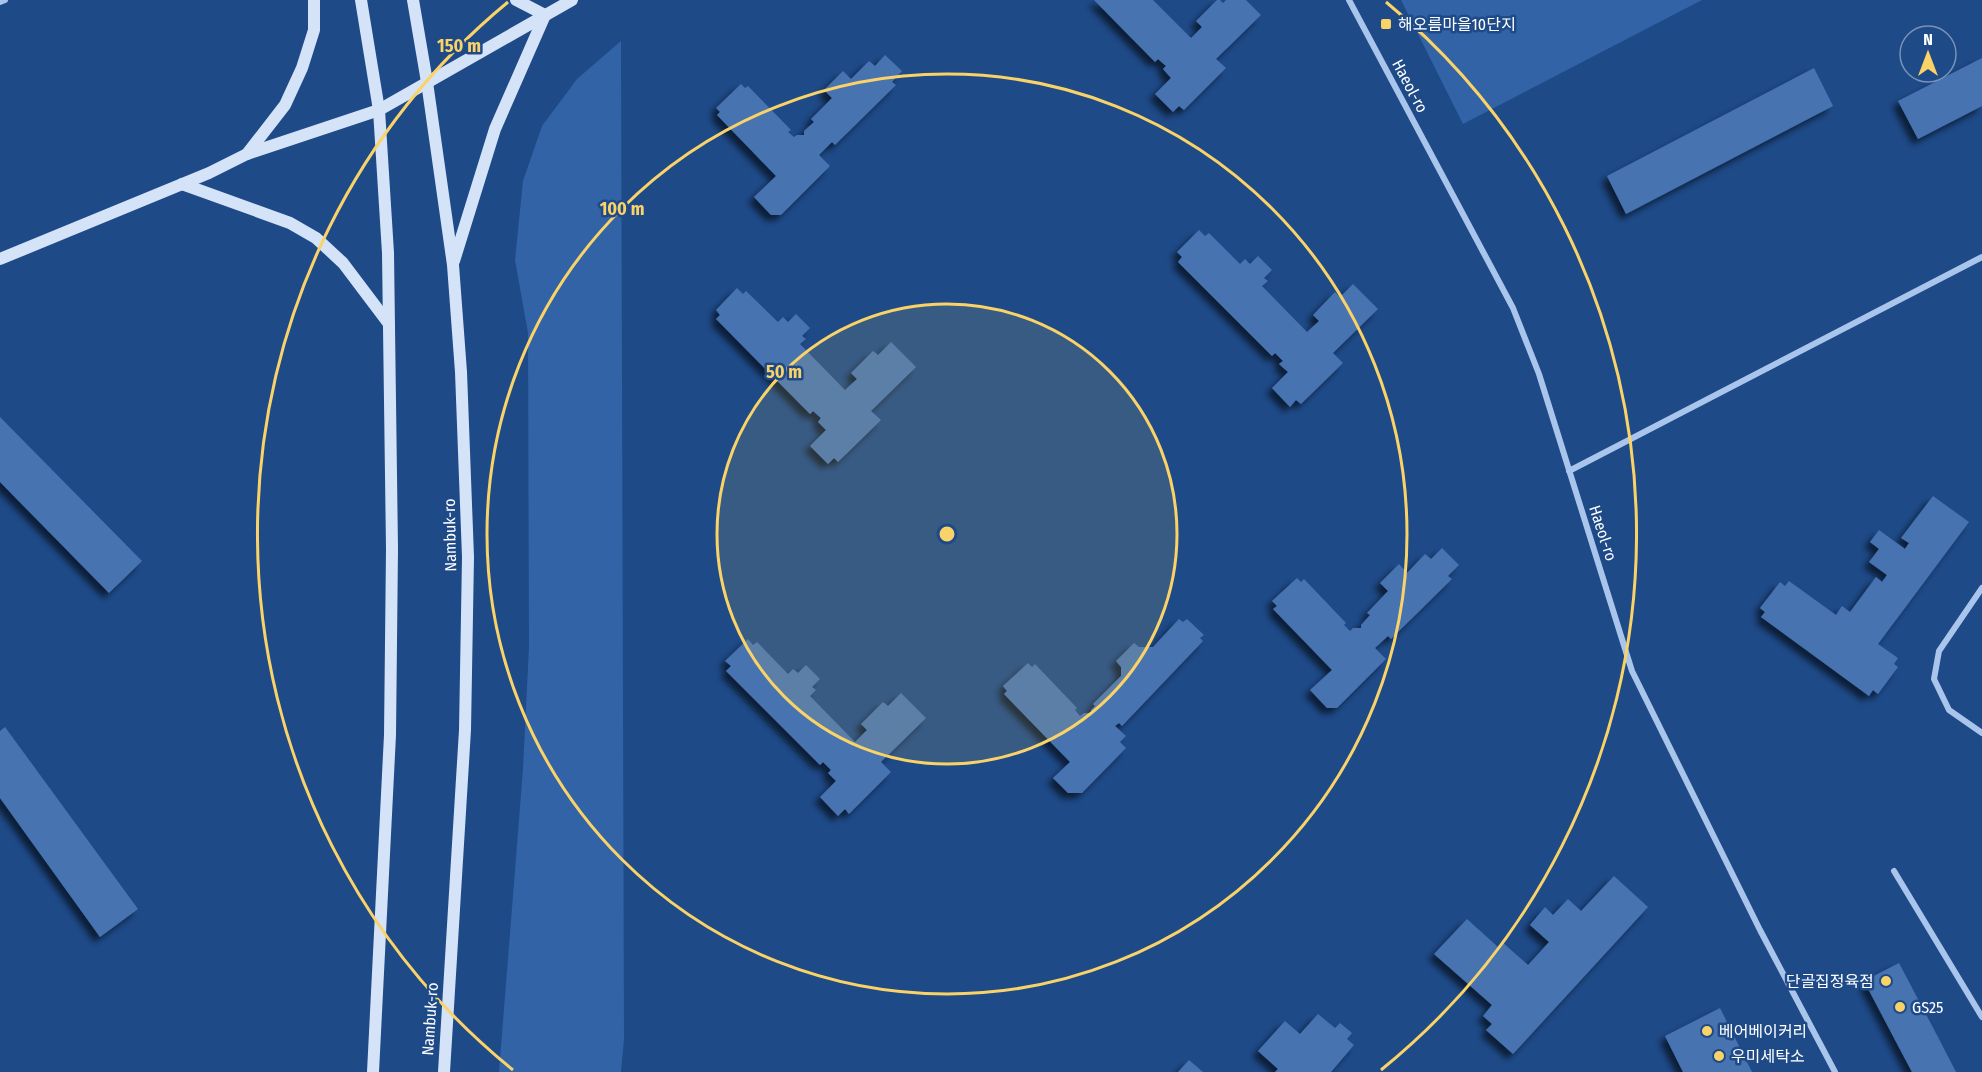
<svg xmlns="http://www.w3.org/2000/svg" width="1982" height="1072" font-family="'Fira Sans Condensed','Noto Sans KR',sans-serif">
<defs>
<filter id="shadow"><feDropShadow dx="-5.5" dy="5.5" stdDeviation="3" flood-color="#0009"/></filter>
</defs>
<rect width="100%" height="100%" fill="#1e4a88"/>
<g fill="#3263a6">
<path d="M1401,0H1702L1463,124Z"/>
<path d="M621,41L624,1039L621,1072H499L523,769L529,647L528,333L515,260L523,181L542,126L577,79Z"/>
</g>
<g fill="#4773b1" filter="url(#shadow)">
<path d="M1094,0H1153L1191,38L1202,27L1196,21L1217,0H1220L1223,3L1226,0H1246L1261,15L1216,59L1226,68L1184,110L1179,106L1173,112L1155,94L1171,78L1163,69L1166,66L1158,59L1155,62Z"/>
<path d="M885,55L902,71L892,82L896,85L835,145L832,142L819,155L830,166L781,215H771L754,197L776,176L717,115L720,112L716,108L741,84L745,88L748,86L791,130L788,132L794,137L797,135H804V131L814,122L811,119L832,98L824,90L843,71L851,79L869,61L875,66Z"/>
<path d="M1982,58V106L1918,139L1898,101Z"/>
<path d="M1814,68L1833,106L1626,214L1607,176Z"/>
<path d="M1199,230L1205,236L1209,233L1240,264L1245,259L1250,264L1258,256L1272,270L1264,278L1268,281L1262,286L1307,332L1319,321L1313,315L1335,292L1340,297L1353,284L1378,309L1333,353L1343,363L1301,404L1296,400L1290,407L1272,388L1288,372L1279,364L1283,361L1275,353L1272,356L1178,262L1182,257L1177,252Z"/>
<path d="M737,288L743,294L746,291L778,322L783,317L788,322L796,314L810,328L802,336L806,339L800,344L845,390L857,379L851,373L873,351L878,355L891,342L916,367L871,411L881,420L838,462L834,458L828,464L810,446L826,430L818,422L821,418L813,411L810,414L716,319L720,315L716,310Z"/>
<path d="M0,417L142,561L109,593L0,482Z"/>
<path d="M1933,496L1969,522L1878,644L1898,658L1894,664L1898,667L1878,694L1873,690L1869,696L1761,617L1765,612L1760,608L1780,582L1785,586L1789,581L1836,615L1842,606L1850,612L1876,577L1882,582L1887,575L1869,562L1879,549L1870,542L1879,530L1905,549L1909,543L1901,538Z"/>
<path d="M1442,548L1459,565L1448,576L1452,579L1391,639L1388,636L1375,648L1386,659L1337,708H1327L1310,690L1332,670L1273,609L1277,606L1272,601L1297,578L1301,582L1304,579L1346,623L1344,625L1350,631L1353,628H1361V625L1370,615L1367,613L1388,591L1380,583L1399,564L1407,573L1425,554L1431,559Z"/>
<path d="M1179,619L1183,622L1187,619L1204,635L1200,638L1203,641L1122,726L1119,723L1115,726L1126,736L1120,742L1126,748L1082,793H1068L1053,778L1070,762L1004,694L1007,691L1003,686L1028,663L1032,667L1035,664L1077,708L1075,710L1080,716L1084,713H1091V710L1095,706L1093,704L1121,676V667L1116,661L1134,643L1139,647H1153Z"/>
<path d="M748,639L753,645L757,642L788,674L793,669L798,673L806,665L820,679L812,687L816,690L810,696L855,742L867,730L861,724L883,702L888,706L901,693L926,718L881,762L891,772L849,814L845,809L838,816L820,797L836,781L828,773L831,770L823,762L820,765L726,671L731,666L725,661Z"/>
<path d="M5,727L138,909L100,937L0,798V731Z"/>
<path d="M1614,876L1648,907L1513,1054L1486,1030L1492,1024L1483,1016L1492,1005L1434,954L1467,919L1498,947L1502,942L1528,965L1549,942L1530,925L1545,907L1553,915L1568,899L1581,911Z"/>
<path d="M1899,963L1939,1039L1956,1072H1912L1904,1057L1864,981Z"/>
<path d="M1720,1008L1752,1072H1683L1665,1036Z"/>
<path d="M1318,1014L1335,1028L1340,1023L1352,1033L1347,1039L1354,1045L1331,1072H1275L1278,1069L1258,1051L1285,1021L1300,1034Z"/>
<path d="M1189,1060L1203,1072H1178Z"/>
</g>
<g fill="none" stroke-linecap="round" stroke-linejoin="round">
<g stroke="#a9c5eb" stroke-width="6">
<path d="M1349,0L1513,308L1539,374L1632,671L1760,930L1835,1072"/>
<path d="M0,2L5,0"/>
<path d="M1569,471L1982,257"/>
<path d="M1982,588L1939,651L1934,679L1949,710L1982,733"/>
<path d="M1894,871L1982,1017"/>
</g>
<g stroke="#d4e3f8" stroke-width="12">
<path d="M361,0L379,110L388,253L392,549L390,735L373,1072"/>
<path d="M413,0L427,82L453,265L461,372L468,557L465,730L444,1072"/>
<path d="M247,154L285,105L302,68L314,30V0"/>
<path d="M182,184L290,223L316,238L343,263L389,324"/>
<path d="M0,259L209,173L247,154L379,110L572,0"/>
<path d="M454,261L495,129L545,15L516,0"/>
</g>
</g>
<circle cx="947" cy="534" r="230" fill="#fad368" fill-opacity=".12"/>
<g fill="none" stroke="#fad368" stroke-width="3">
<circle cx="947" cy="534" r="230"/>
<circle cx="947" cy="534" r="460"/>
<path d="M513 1070A690 690 0 0 1 508 2M1386 2A690 690 0 0 1 1381 1070"/>
</g>
<g fill="#fad368" stroke="#1e4a88" stroke-width="2">
<rect x="1380" y="18" width="12" height="12" rx="3"/>
<circle cx="1886" cy="981" r="6"/>
<circle cx="1900" cy="1007" r="6"/>
<circle cx="1707" cy="1031" r="6"/>
<circle cx="1719" cy="1056" r="6"/>
</g>
<g text-anchor="middle" dominant-baseline="central" stroke-width="5" stroke-linejoin="round" paint-order="stroke">
<g font-size="16" fill="#fff" stroke="#1e4a88" text-anchor="start">
<text x="1398" y="24">해오름마을10단지</text>
<text x="1874" y="981" text-anchor="end">단골집정육점</text>
<text x="1912" y="1007">GS25</text>
<text x="1719" y="1031">베어베이커리</text>
<text x="1731" y="1056">우미세탁소</text>
</g>
<g font-size="16" fill="#fff" stroke="#1e4a88">
<text transform="translate(1410 86) rotate(62)">Haeol-ro</text>
<text transform="translate(1603 533) rotate(72)">Haeol-ro</text>
<text transform="translate(450 535) rotate(-91)">Nambuk-ro</text>
<text transform="translate(430 1019) rotate(-86)">Nambuk-ro</text>
</g>
</g>
<circle cx="947" cy="534" r="9" fill="#fad368" stroke="#1e4a88" stroke-width="3"/>
<g font-size="18" text-anchor="middle" font-weight="bold" fill="#fad368" stroke="#1e4a88" stroke-width="5" stroke-linejoin="round" paint-order="stroke">
<text x="459" y="52">150 m</text>
<text x="622" y="215">100 m</text>
<text x="784" y="378">50 m</text>
</g>
<g transform="translate(1928 54)"><circle r="28" fill="#1e4a88" stroke="#7892b8" stroke-width="1.5"/>
<path d="M0-4.5L10 22L0 15L-10 22Z" fill="#fad368"/>
<text y="-9" font-size="16" font-weight="bold" text-anchor="middle" fill="#ffffff">N</text>
</g>
</svg>
